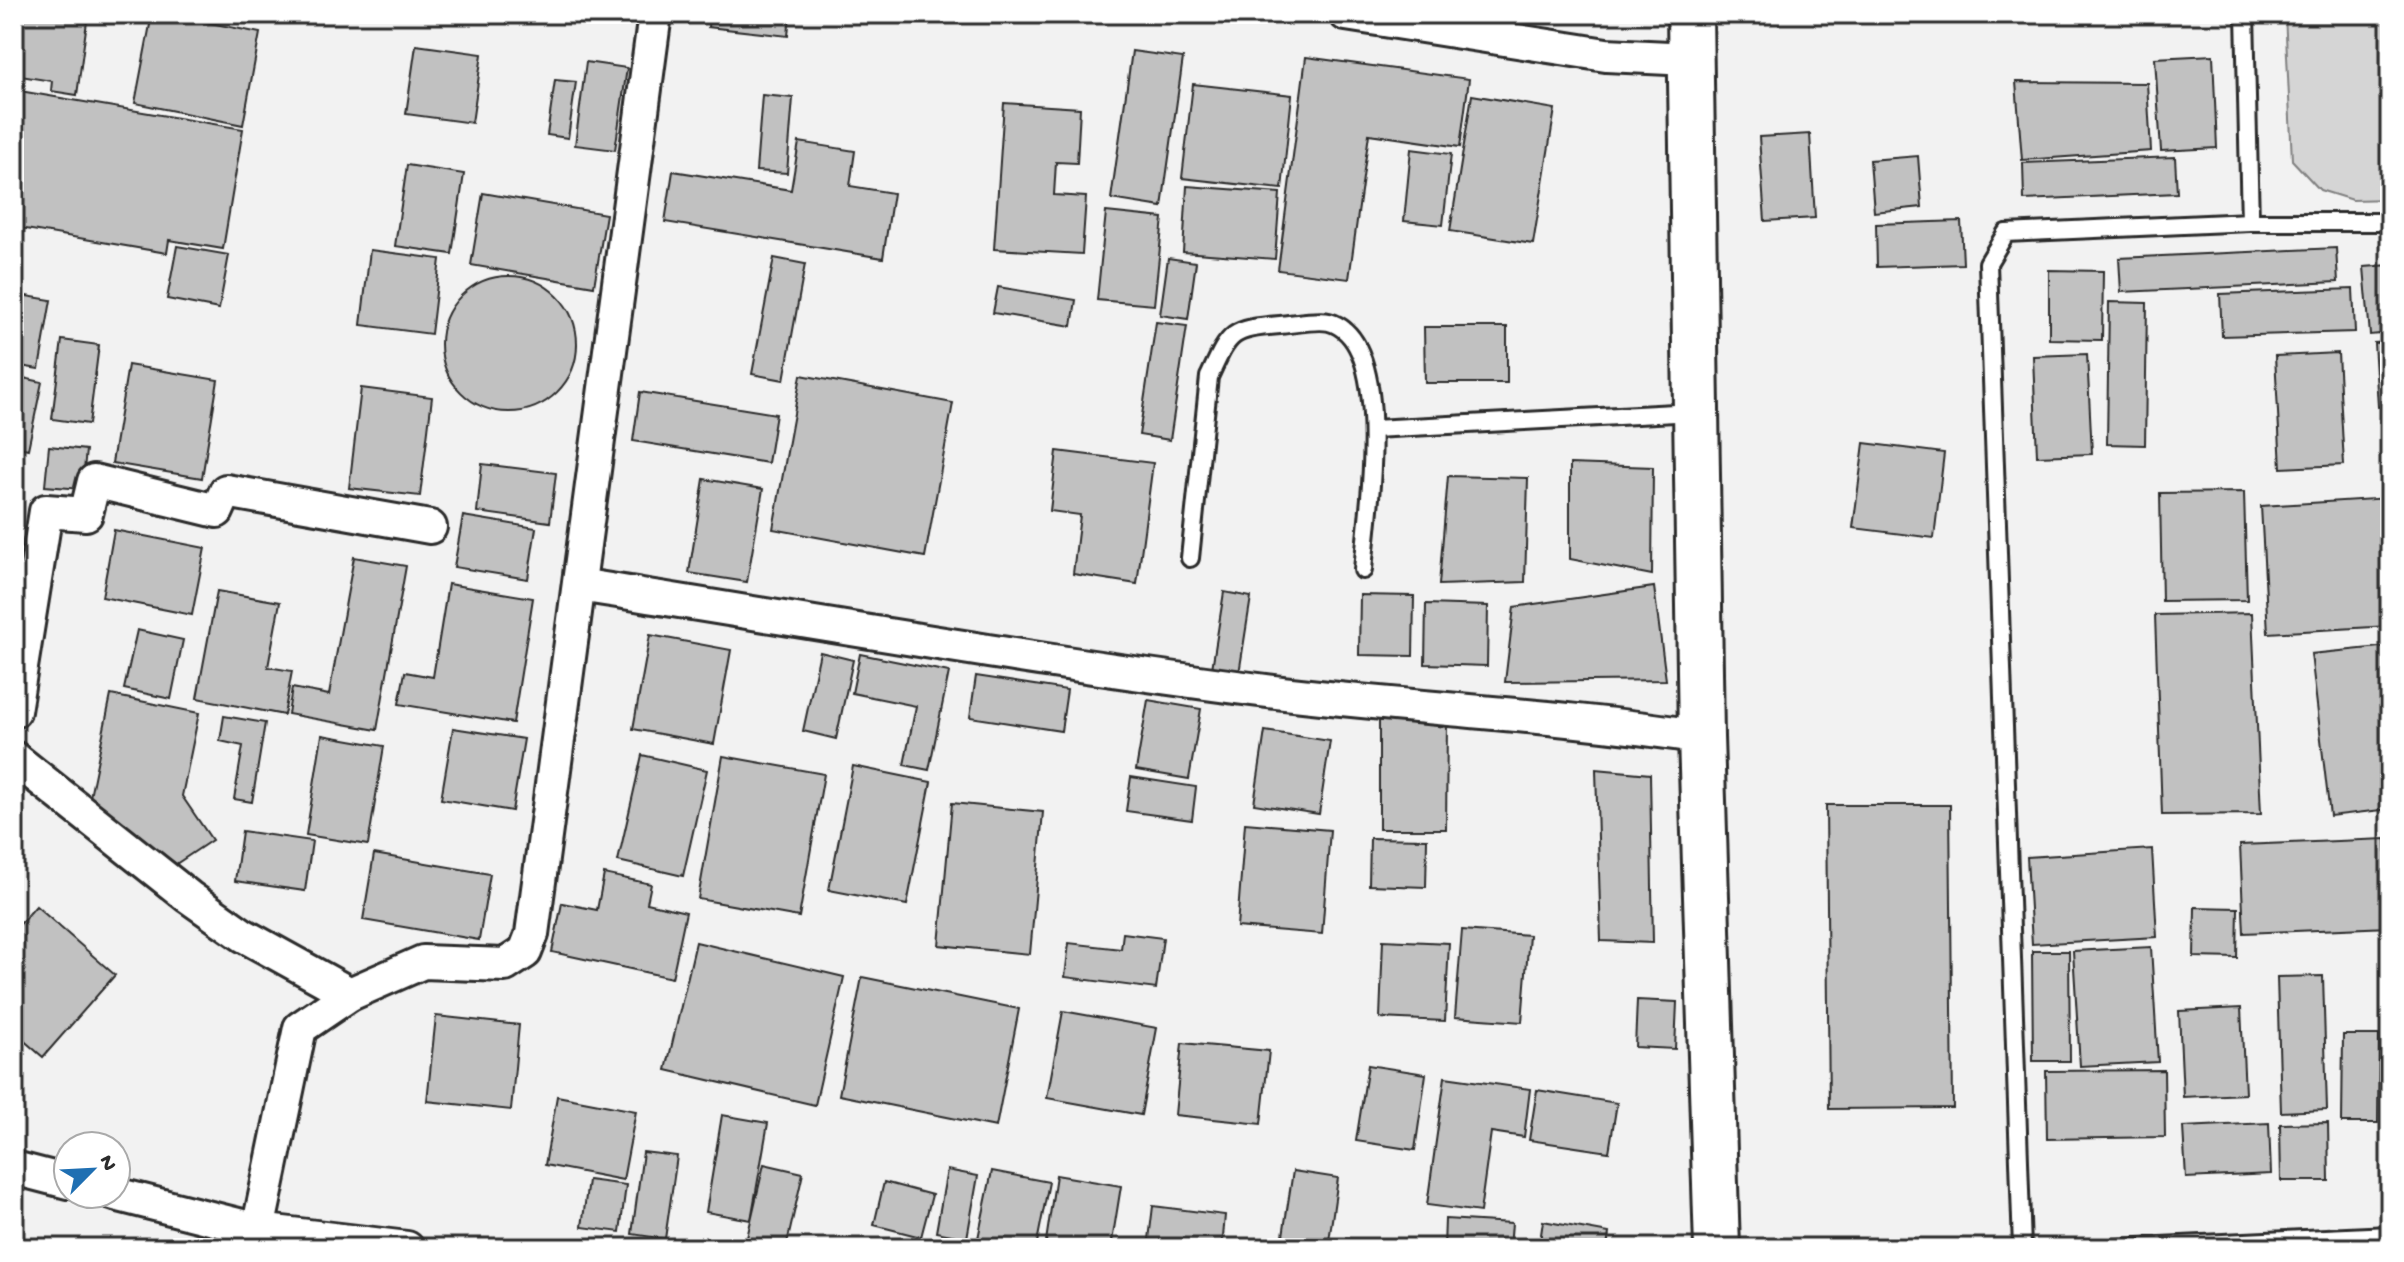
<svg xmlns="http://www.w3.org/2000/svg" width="2404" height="1262" font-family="'Gochi Hand',sans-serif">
<rect width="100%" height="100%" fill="#f2f2f2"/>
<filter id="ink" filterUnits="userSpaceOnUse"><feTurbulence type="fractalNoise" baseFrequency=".0125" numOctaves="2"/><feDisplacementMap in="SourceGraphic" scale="16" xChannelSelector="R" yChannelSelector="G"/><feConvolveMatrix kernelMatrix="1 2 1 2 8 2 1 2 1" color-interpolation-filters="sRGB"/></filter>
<g filter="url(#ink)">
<path fill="#d5d5d5" stroke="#808080" stroke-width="2" d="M2285,14H2390V199L2352,200L2320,190L2292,160Z"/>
<g fill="#c1c1c1" stroke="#2b2b2b" stroke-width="2">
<path d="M16,14H88L77,95L51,91L52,81L14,75V30Z"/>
<path d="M152,14H166L260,33L243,125L135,103Z"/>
<path d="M709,14H790L788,36L708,27Z"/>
<path d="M416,45L482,54L472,123L406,114Z"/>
<path d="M1132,51L1183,58L1162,207L1111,199Z"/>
<path d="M2213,55L2217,148L2161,151L2155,58Z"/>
<path d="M1306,57L1469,79L1460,147L1369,134L1349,279L1278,270Z"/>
<path d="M586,62L627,68L615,150L575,145Z"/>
<path d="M555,80L576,82L568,138L547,135Z"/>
<path d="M2016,82L2147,83L2151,151L2022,160Z"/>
<path d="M1193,84L1292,95L1282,189L1182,178Z"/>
<path d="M14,90L243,129L223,249L169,240L167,253L14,227Z"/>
<path d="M762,95L793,98L787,173L756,171Z"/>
<path d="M1472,95L1555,109L1533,244L1450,231Z"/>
<path d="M1004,103L1080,108L1077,163L1056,162L1054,195L1086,197L1082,254L994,249Z"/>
<path d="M1810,134L1815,218L1765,221L1759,137Z"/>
<path d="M799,142L855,151L850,186L893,193L883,258L665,222L673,171L791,190Z"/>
<path d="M1411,149L1451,154L1443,225L1404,221Z"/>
<path d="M1918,156L1922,207L1874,212L1870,160Z"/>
<path d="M2175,157L2177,193L2024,200L2023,163Z"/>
<path d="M407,165L464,174L452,254L395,246Z"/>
<path d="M1187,186L1280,193L1275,259L1183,252Z"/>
<path d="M483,193L606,214L594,286L471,265Z"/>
<path d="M1106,212L1163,218L1154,305L1097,300Z"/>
<path d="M1961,221L1963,264L1877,267L1876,224Z"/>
<path d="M177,246L229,255L219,309L167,299Z"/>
<path d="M2336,248L2338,282L2121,292L2119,258Z"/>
<path d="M370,250L440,259L431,334L361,325Z"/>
<path d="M774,258L805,264L784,380L752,374Z"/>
<path d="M1168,258L1196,262L1188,319L1160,315Z"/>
<path d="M2390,265V333L2370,335L2364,267Z"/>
<path d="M2049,270L2103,271L2102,340L2049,339Z"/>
<circle cx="509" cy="344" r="68"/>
<path d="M998,287L1076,300L1072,326L993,313Z"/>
<path d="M2353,289L2355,332L2222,336L2220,294Z"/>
<path d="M14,294L51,300L39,369L14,365Z"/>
<path d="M2109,302L2147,303L2145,445L2107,444Z"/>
<path d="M1156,322L1187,326L1170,440L1139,435Z"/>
<path d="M1424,327H1507V383H1425Z"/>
<path d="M62,340L99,345L89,424L52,419Z"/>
<path d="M2390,342V406L2378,407L2374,343Z"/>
<path d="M2338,353L2344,465L2281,468L2275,356Z"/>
<path d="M2087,354L2092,454L2037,456L2033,356Z"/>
<path d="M128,365L218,380L202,478L112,463Z"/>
<path d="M801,375L953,403L925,557L773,529Z"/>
<path d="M14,376L42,382L28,449L14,446Z"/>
<path d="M361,388L432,397L420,496L349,488Z"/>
<path d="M640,392L776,414L768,463L633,441Z"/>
<path d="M1864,443L1944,453L1934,538L1853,528Z"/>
<path d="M49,446L86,450L82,489L45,486Z"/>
<path d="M1057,451L1153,463L1137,584L1073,574L1080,515L1050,511Z"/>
<path d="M482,464L556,473L550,522L477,512Z"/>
<path d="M1570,464L1653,467L1652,575L1570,559Z"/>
<path d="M1448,476L1528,478L1525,582L1439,585Z"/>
<path d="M704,479L763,489L747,582L689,573Z"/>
<path d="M2244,492L2247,600L2162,601L2160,493Z"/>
<path d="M2390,498V626L2268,633L2261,506Z"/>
<path d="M463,516L536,528L528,579L454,567Z"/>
<path d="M114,530L205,548L192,615L102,597Z"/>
<path d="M354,557L406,566L377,730L288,714L292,688L329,695Z"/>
<path d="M448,584L533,598L513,723L399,704L405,672L433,677Z"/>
<path d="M1654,587L1666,680L1505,682L1514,607Z"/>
<path d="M217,591L280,602L268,667L292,671L284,715L197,698Z"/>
<path d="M1224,592L1251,597L1238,680L1211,675Z"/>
<path d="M1360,595L1414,596L1413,656L1359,655Z"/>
<path d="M1426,604L1488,606L1487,666L1425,664Z"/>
<path d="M2252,613L2261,814L2162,815L2155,615Z"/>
<path d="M137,630L183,640L171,699L124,689Z"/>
<path d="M650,635L731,650L714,744L633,729Z"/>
<path d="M2390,646V809L2330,816L2311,654Z"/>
<path d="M820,652L853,660L836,739L803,731Z"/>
<path d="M860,654L949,672L929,770L904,765L916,706L852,693Z"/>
<path d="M976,676L1067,690L1061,731L970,717Z"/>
<path d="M111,695L199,713L182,796L212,840L176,864L90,797Z"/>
<path d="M1148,700L1201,709L1189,779L1136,770Z"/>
<path d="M224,716L265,723L252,802L234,799L243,746L220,741Z"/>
<path d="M1379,721H1447L1446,829H1379Z"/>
<path d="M453,728L524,739L512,811L441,799Z"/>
<path d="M1265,731L1330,741L1319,814L1254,804Z"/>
<path d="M322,735L384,746L368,845L306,835Z"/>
<path d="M642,755L707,770L683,876L618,861Z"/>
<path d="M723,756L824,774L799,917L698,899Z"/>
<path d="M853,766L931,782L907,905L829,890Z"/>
<path d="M1596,769L1650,774L1653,943L1601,941Z"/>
<path d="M1131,777L1196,787L1192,820L1126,811Z"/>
<path d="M952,803L1043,812L1030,954L939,945Z"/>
<path d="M1826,805H1950L1953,1108L1829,1109Z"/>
<path d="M1245,823L1330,830L1322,934L1237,927Z"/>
<path d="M242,831L312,841L305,891L235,881Z"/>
<path d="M1370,838L1427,839L1426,887L1369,885Z"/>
<path d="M2386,839L2389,927L2244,933L2240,845Z"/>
<path d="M2152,849L2157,937L2032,944L2027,857Z"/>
<path d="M374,854L490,874L479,940L363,920Z"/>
<path d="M604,874L651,884L647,903L686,912L672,978L552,952L562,903L597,910Z"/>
<path d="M36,906L115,975L43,1057L14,1032V1020L23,1011L14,1003V931Z"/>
<path d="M2195,907L2238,908L2237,958L2194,957Z"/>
<path d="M1462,930L1529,935L1522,1022L1455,1017Z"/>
<path d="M1123,933L1163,938L1156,989L1065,977L1069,943L1121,949Z"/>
<path d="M1383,940L1449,943L1445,1021L1380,1018Z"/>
<path d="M696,942L844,977L815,1105L666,1070Z"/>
<path d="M2151,947L2158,1062L2080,1066L2073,951Z"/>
<path d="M2032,951H2069L2070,1061H2033Z"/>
<path d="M2323,976L2327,1110L2281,1112L2277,977Z"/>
<path d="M862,977L1019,1009L996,1127L839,1095Z"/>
<path d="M1637,1000L1677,1002L1675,1049L1635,1047Z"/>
<path d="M2241,1008L2245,1094L2183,1097L2179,1011Z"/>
<path d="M1063,1011L1157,1028L1141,1115L1047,1098Z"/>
<path d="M436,1016L519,1025L511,1110L427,1101Z"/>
<path d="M2343,1035H2379L2378,1123H2342Z"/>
<path d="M1182,1043L1269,1051L1261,1124L1175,1115Z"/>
<path d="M1368,1065L1426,1074L1415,1150L1356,1141Z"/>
<path d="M2164,1070L2165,1137L2047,1139L2046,1071Z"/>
<path d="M1445,1077L1530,1089L1524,1137L1491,1132L1480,1212L1427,1205Z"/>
<path d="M1537,1090L1617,1103L1609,1152L1529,1140Z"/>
<path d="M557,1096L636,1111L623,1180L545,1165Z"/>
<path d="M722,1115L768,1123L751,1220L706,1212Z"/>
<path d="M2269,1123L2271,1174L2186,1178L2183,1127Z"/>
<path d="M2328,1123L2329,1181H2281L2280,1124Z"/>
<path d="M643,1152L677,1156L665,1239L632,1234Z"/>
<path d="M764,1164L803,1173L786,1248H774L746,1242Z"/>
<path d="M947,1170L978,1176L967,1238L936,1232Z"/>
<path d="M992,1171L1049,1182L1036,1248H976Z"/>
<path d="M1293,1171L1338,1178L1328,1248L1282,1242Z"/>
<path d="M1056,1175L1121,1186L1111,1248H1045Z"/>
<path d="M588,1180L626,1185L620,1232L582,1227Z"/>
<path d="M884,1182L932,1195L921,1237L874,1225Z"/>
<path d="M1153,1206L1225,1215L1222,1248H1148Z"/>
<path d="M1445,1219L1512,1223L1510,1248H1444Z"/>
<path d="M1543,1221L1609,1233L1607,1248H1539Z"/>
<path d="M140,1242L183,1247L182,1248H140Z"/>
</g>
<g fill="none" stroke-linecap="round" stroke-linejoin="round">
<g stroke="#2b2b2b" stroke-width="22">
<g id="lane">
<path d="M2245,14L2250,222"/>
<path d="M1373,429L1694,412"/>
<path d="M1190,558L1209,377C1230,332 1230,329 1280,325C1293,324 1318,319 1329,322C1396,340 1367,518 1363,570"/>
<path d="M2022,1248L1988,263L2006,233L2250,222H2390"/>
<path d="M2117,1248L2390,1235"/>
</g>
</g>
<g stroke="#2b2b2b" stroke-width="38">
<g id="street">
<path d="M1346,14L1606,55L1690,59"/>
<path d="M579,585C808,621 1037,662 1267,691C1411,709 1557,714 1701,737"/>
<path d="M14,711L46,511L86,514L94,481L217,511L226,491L430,527"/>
<path d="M14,758L189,897L243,935L350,994"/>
<path d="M14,1168L68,1182"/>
<path d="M115,1194L258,1230L407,1248"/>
<path d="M256,1248L258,1230L300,1028L350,994L423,962L505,965L525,952L532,934L655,14"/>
</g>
</g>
<g stroke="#2b2b2b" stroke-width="50">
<path id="secondary" d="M1690,14L1701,737L1717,1248"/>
</g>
<use href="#lane" stroke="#fff" stroke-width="16"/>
<use href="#street" stroke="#fff" stroke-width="32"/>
<use href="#secondary" stroke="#fff" stroke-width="44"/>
</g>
</g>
<rect width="2404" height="1262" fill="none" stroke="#fff" stroke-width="48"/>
<rect x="24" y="24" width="2356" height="1214" fill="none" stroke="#2b2b2b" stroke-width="3" filter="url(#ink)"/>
<g transform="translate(92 1170) rotate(66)"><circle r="38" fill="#ffffff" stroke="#aaaaaa" stroke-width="2"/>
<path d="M0-6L14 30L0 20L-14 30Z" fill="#1f6fb2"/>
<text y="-12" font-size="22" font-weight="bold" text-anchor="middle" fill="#2b2b2b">N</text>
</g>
</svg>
